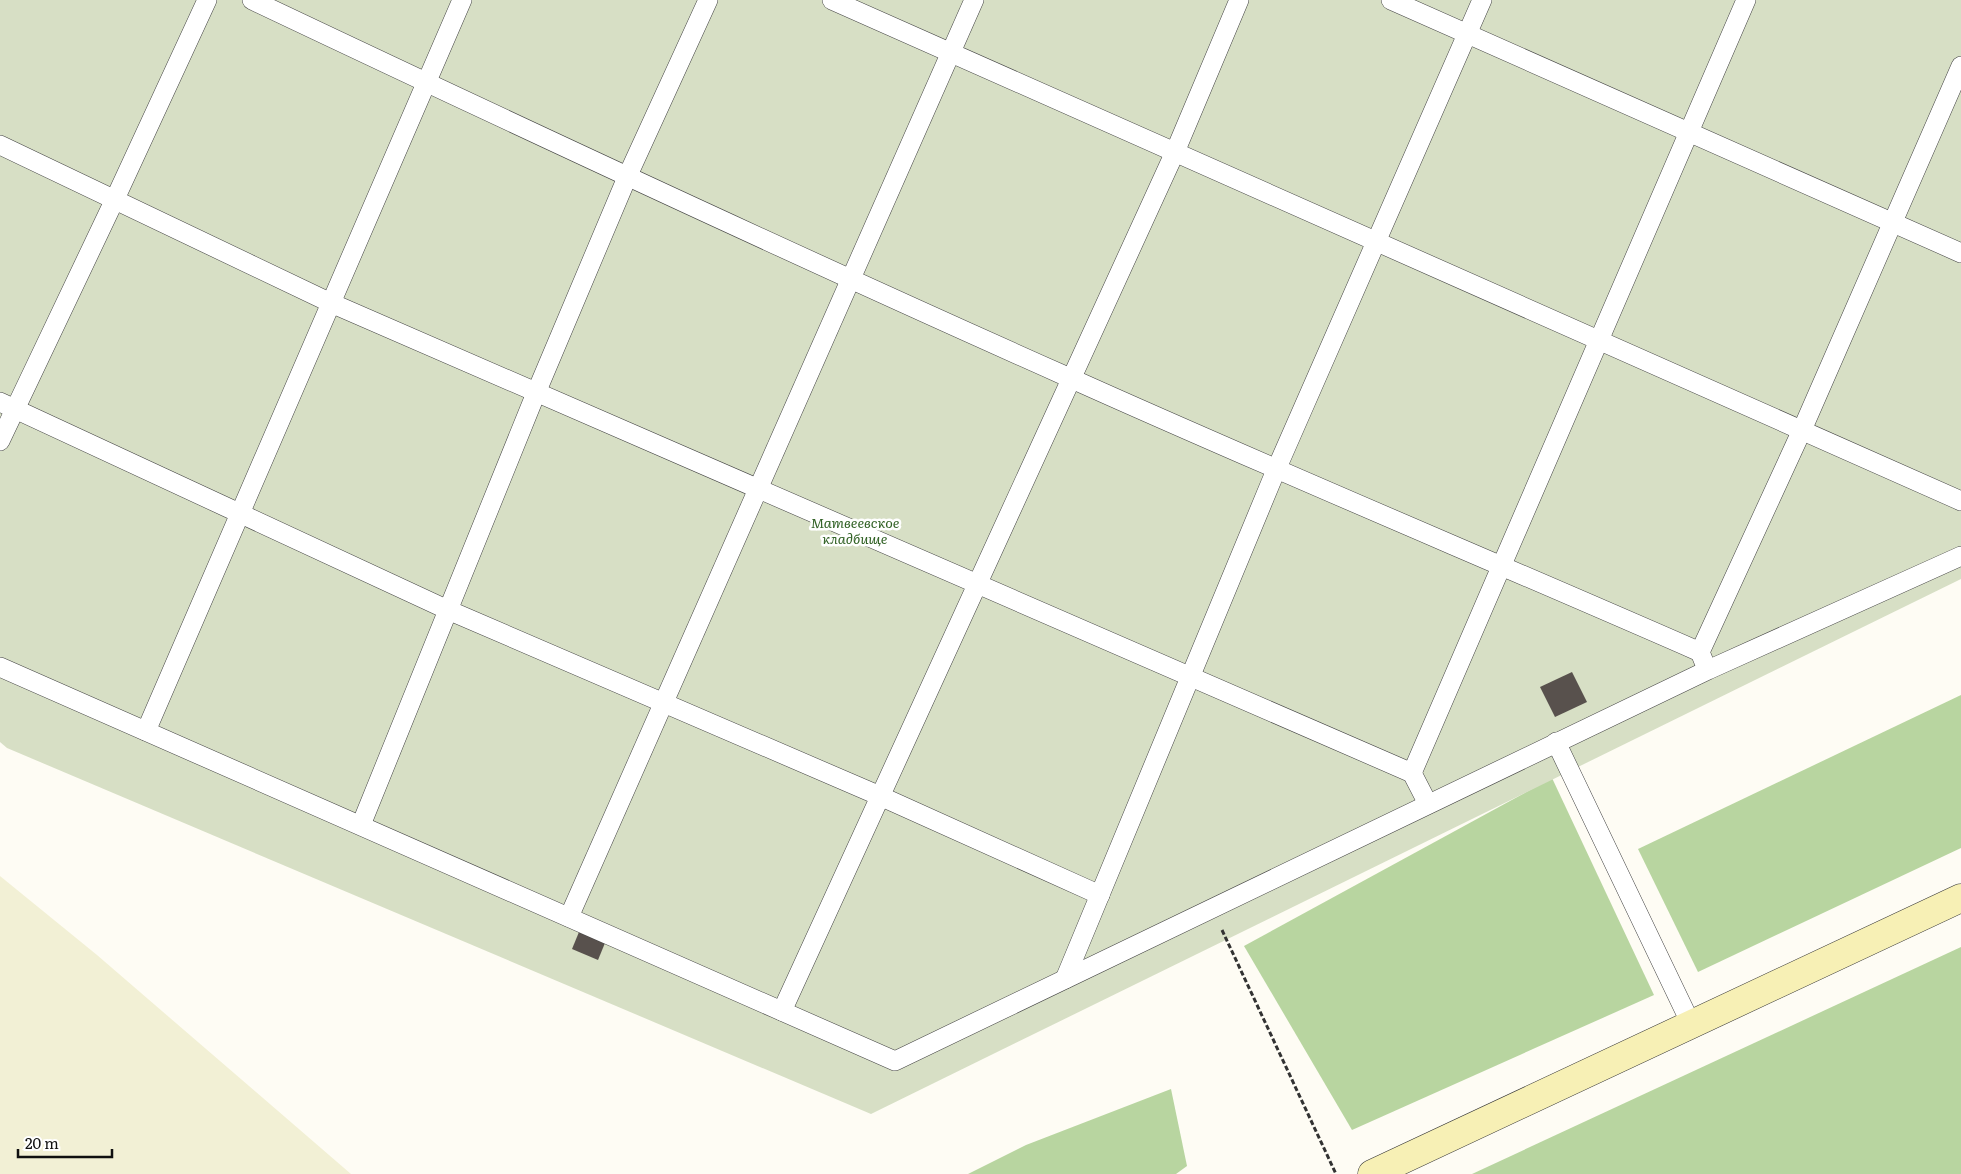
<svg xmlns="http://www.w3.org/2000/svg" width="1961" height="1174" font-family="Literata,serif">
<rect width="100%" height="100%" fill="#fefcf4"/>
<path fill="#f2f0d5" d="M0,876L97,955L351,1174H0Z"/>
<g fill="#b8d5a0">
<path d="M1961,695V848L1698,972L1638,849Z"/>
<path d="M1552,778L1654,995L1352,1130L1244,946Z"/>
<path d="M1961,947V1174H1472Z"/>
<path d="M1171,1089L1187,1166L1176,1174H968L1026,1145Z"/>
</g>
<path fill="#d7dfc5" d="M0,0H1961V579L871,1114L7,748L0,742Z"/>
<g fill="#58514d">
<path d="M1572,672L1587,702L1555,717L1540,687Z"/>
<path d="M579,932L605,943L598,960L572,949Z"/>
</g>
<g fill="none" stroke-linecap="round" stroke-linejoin="round">
<g stroke="#434343" stroke-width="20">
<g id="lane">
<path d="M252,0C524,129 796,256 1070,378C1279,472 1490,560 1700,652"/>
<path d="M832,0L1961,501"/>
<path d="M1391,0L1961,253"/>
<path d="M0,145L331,303L1412,773L1428,804"/>
<path d="M0,402L448,610L880,796L1100,895"/>
<path d="M0,441L115,199L207,0"/>
<path d="M1704,662L1700,652L1802,430L1961,66"/>
<path d="M0,667L895,1061L1708,670L1961,556"/>
<path d="M146,731L462,0"/>
<path d="M1556,742L1691,1024"/>
<path d="M1412,773L1746,0"/>
<path d="M361,825L536,393L628,175L708,0"/>
<path d="M569,917L974,0"/>
<path d="M1065,979L1276,470L1482,0"/>
<path d="M782,1011L1175,152L1239,0"/>
</g>
</g>
<g stroke="#323232" stroke-width="29">
<path id="secondary" d="M1372,1174L1961,898"/>
</g>
<path stroke="#323232" stroke-width="3" stroke-dasharray="5 2.5" stroke-linecap="butt" d="M1222,930L1336,1174"/>
<use href="#lane" stroke="#fff" stroke-width="19"/>
<use href="#secondary" stroke="#f7f0b5" stroke-width="28"/>
</g>
<g text-anchor="middle" dominant-baseline="central" stroke-width="5" stroke-linejoin="round" paint-order="stroke">
<g font-size="14" font-style="italic" fill="#326226" stroke="#fff">
<text x="855" y="522">Матвеевское<tspan x="855" dy="16">кладбище</tspan></text>
</g>
</g>
<path d="M18 1149v8h94v-8" fill="none" stroke="#101010" stroke-width="2.5"/>
<text x="25" y="1149" font-size="15" fill="#101010" stroke="#ffffff" stroke-width="4" paint-order="stroke">20 m</text>
</svg>
